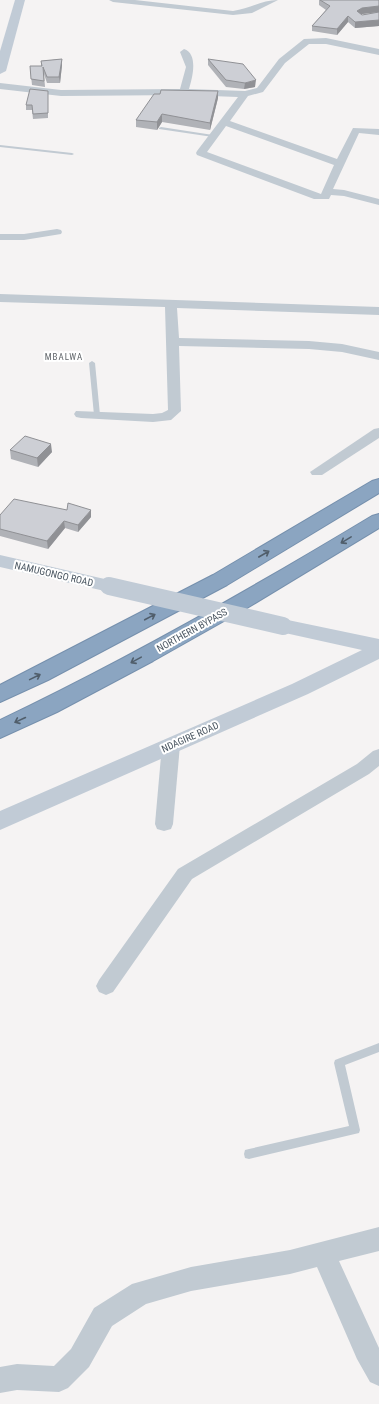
<svg xmlns="http://www.w3.org/2000/svg" width="379" height="1404" font-family="'Roboto Condensed',sans-serif">
<rect width="100%" height="100%" fill="#f5f3f3"/>
<g fill="none" stroke-linecap="round" stroke-linejoin="round">
<g stroke="#7690ad" stroke-width="2">
<g id="highway">
<path d="M379,479V493L227,585L48,680L0,702V685L213,575L372,481Z"/>
<path d="M379,514V528L247,608L153,661L57,712L0,738V720C128,659 251,589 372,516Z"/>
</g>
</g>
<g fill="#c1cad2" fill-rule="evenodd">
<path d="M161,127L213,135L215,136L213,137L159,129V128Z"/>
<path d="M0,145L72,153L74,154L72,155L0,147Z"/>
<path d="M92,361L95,363L100,415L97,417L94,415L89,363Z"/>
<path d="M379,1043V1052L345,1065L360,1130L359,1133L249,1159L245,1158L244,1154L245,1150L249,1149L349,1126L334,1063L335,1060Z"/>
</g>
<g fill="#c1cad2" fill-rule="evenodd">
<path d="M109,0H135L233,11C249,9 262,0 278,0L252,13L233,15L113,2Z"/>
<path d="M326,38L379,49V55L326,44H309L285,63L263,92L248,96L230,121L337,159L353,128L379,129V135L359,133L333,189L344,190L379,199V205L344,196L331,195L329,199H314L197,155L196,153L197,151L238,97L184,95L61,96L0,89V83L61,90L180,89L186,67L180,52L184,49C199,54 192,79 189,89L245,91L257,88L279,59L304,39ZM226,126L334,165L321,194L207,152Z"/>
<path d="M57,229L61,230L62,232L61,234L24,240H0V234H24Z"/>
<path d="M0,294L379,307V315L177,308L179,338L309,341L342,344L379,352V360L342,352L309,349L179,346L181,411L171,420L153,422L81,418L76,417L74,414L76,411L153,414L162,413L168,410L165,307L0,302Z"/>
<path d="M379,428V438L322,475H312L310,472L374,429Z"/>
<path d="M171,739L177,740L180,745L173,824L171,829L164,831L157,829L155,824L162,745L165,740Z"/>
<path d="M379,749V766L369,774L192,879L113,992L106,995L99,992L96,986L99,980L178,869L357,764L373,751Z"/>
<path d="M379,1227V1251L339,1261L379,1348V1386L370,1382L357,1359L317,1267L290,1274L191,1291L146,1304L112,1326L89,1367L68,1388L59,1392L17,1390L0,1393V1367L17,1364L54,1366L71,1349L94,1308L132,1284L191,1267L290,1250Z"/>
</g>
<g fill="#c1cbd6" fill-rule="evenodd">
<path d="M15,0H25L6,71L0,74V51Z"/>
<path d="M0,555L109,580L116,581L119,586L116,591L109,592L0,567Z"/>
<path d="M283,619L379,639V659L308,694L0,830V811L292,684L362,650L276,631L273,626L276,621Z"/>
</g>
<use href="#highway" fill="#8ba5c1" fill-rule="evenodd"/>
<path stroke="#c1cbd6" stroke-width="18" d="M109,586L283,626"/>
</g>
<g fill="#b0b2b7" fill-rule="evenodd">
<path d="M319,0H379V26L355,28L348,22L337,35L312,31V26L326,10L319,5ZM379,12L362,15L361,14H362Z"/>
<path d="M62,59V65L60,83H47L44,74L45,87L32,85L30,66H41V61Z"/>
<path d="M208,59L255,87L244,89L226,87L208,65Z"/>
<path d="M218,91V98L210,130L162,122L157,130L136,127V120L160,94Z"/>
<path d="M48,96V118L33,119L32,110H26V105Z"/>
<path d="M10,450L52,452L38,467L11,459Z"/>
<path d="M67,510L91,517L78,532L65,528L48,549L0,536V515Z"/>
</g>
<g fill="#909195">
<path d="M379,6V12L362,14L357,16V11L362,8Z"/>
<path d="M348,16V22L337,35V29Z"/>
<path d="M379,20V26L355,28V22Z"/>
<path d="M62,59V65L60,83L59,77Z"/>
<path d="M256,80L255,87L244,89L245,83Z"/>
<path d="M218,91V98L210,130V123Z"/>
<path d="M162,114V122L157,130V122Z"/>
<path d="M51,444L52,452L38,467L37,458Z"/>
<path d="M91,510V517L78,532V525Z"/>
<path d="M64,521L65,528L48,549L47,541Z"/>
</g>
<g fill="#cdcfd5" stroke="#909195">
<path d="M320,0H379V6L362,8L357,11L362,15L379,12V20L355,22L348,16L337,29L312,26L330,6Z"/>
<path d="M62,59L59,77H47L43,67L44,81L31,79L30,66H42L41,61Z"/>
<path d="M208,59L243,64L256,80L245,83L226,80Z"/>
<path d="M30,89L48,91V113L33,114L32,105H26Z"/>
<path d="M161,90L218,91L210,123L162,114L157,122L136,120L154,94H160Z"/>
<path d="M25,436L51,444L37,458L10,450Z"/>
<path d="M14,499L67,510L68,503L91,510L78,525L64,521L47,541L0,529V515Z"/>
</g>
<defs><path id="oneway-shaft" d="M-6 0H5M1.5-3L5.5 0L1.5 3" fill="none" stroke-width="1.6" stroke-linecap="round" stroke-linejoin="round"/></defs>
<g stroke="#505e6b">
<use href="#oneway-shaft" transform="translate(346 540) rotate(149)"/>
<use href="#oneway-shaft" transform="translate(264 554) rotate(-30)"/>
<use href="#oneway-shaft" transform="translate(150 617) rotate(-28)"/>
<use href="#oneway-shaft" transform="translate(136 660) rotate(151)"/>
<use href="#oneway-shaft" transform="translate(35 677) rotate(-26)"/>
<use href="#oneway-shaft" transform="translate(20 720) rotate(155)"/>
</g>
<g text-anchor="middle" dominant-baseline="central" stroke-width="4" stroke-linejoin="round" paint-order="stroke">
<g font-size="9" letter-spacing="1" fill="#5f6368" stroke="#fff">
<text x="64" y="357">MBALWA</text>
</g>
<g font-size="10" fill="#4a5661" stroke="#fff">
<text transform="translate(54 574) rotate(13)">NAMUGONGO ROAD</text>
<text transform="translate(192 630) rotate(-29)">NORTHERN BYPASS</text>
<text transform="translate(190 737) rotate(-24)">NDAGIRE ROAD</text>
</g>
</g>
</svg>
